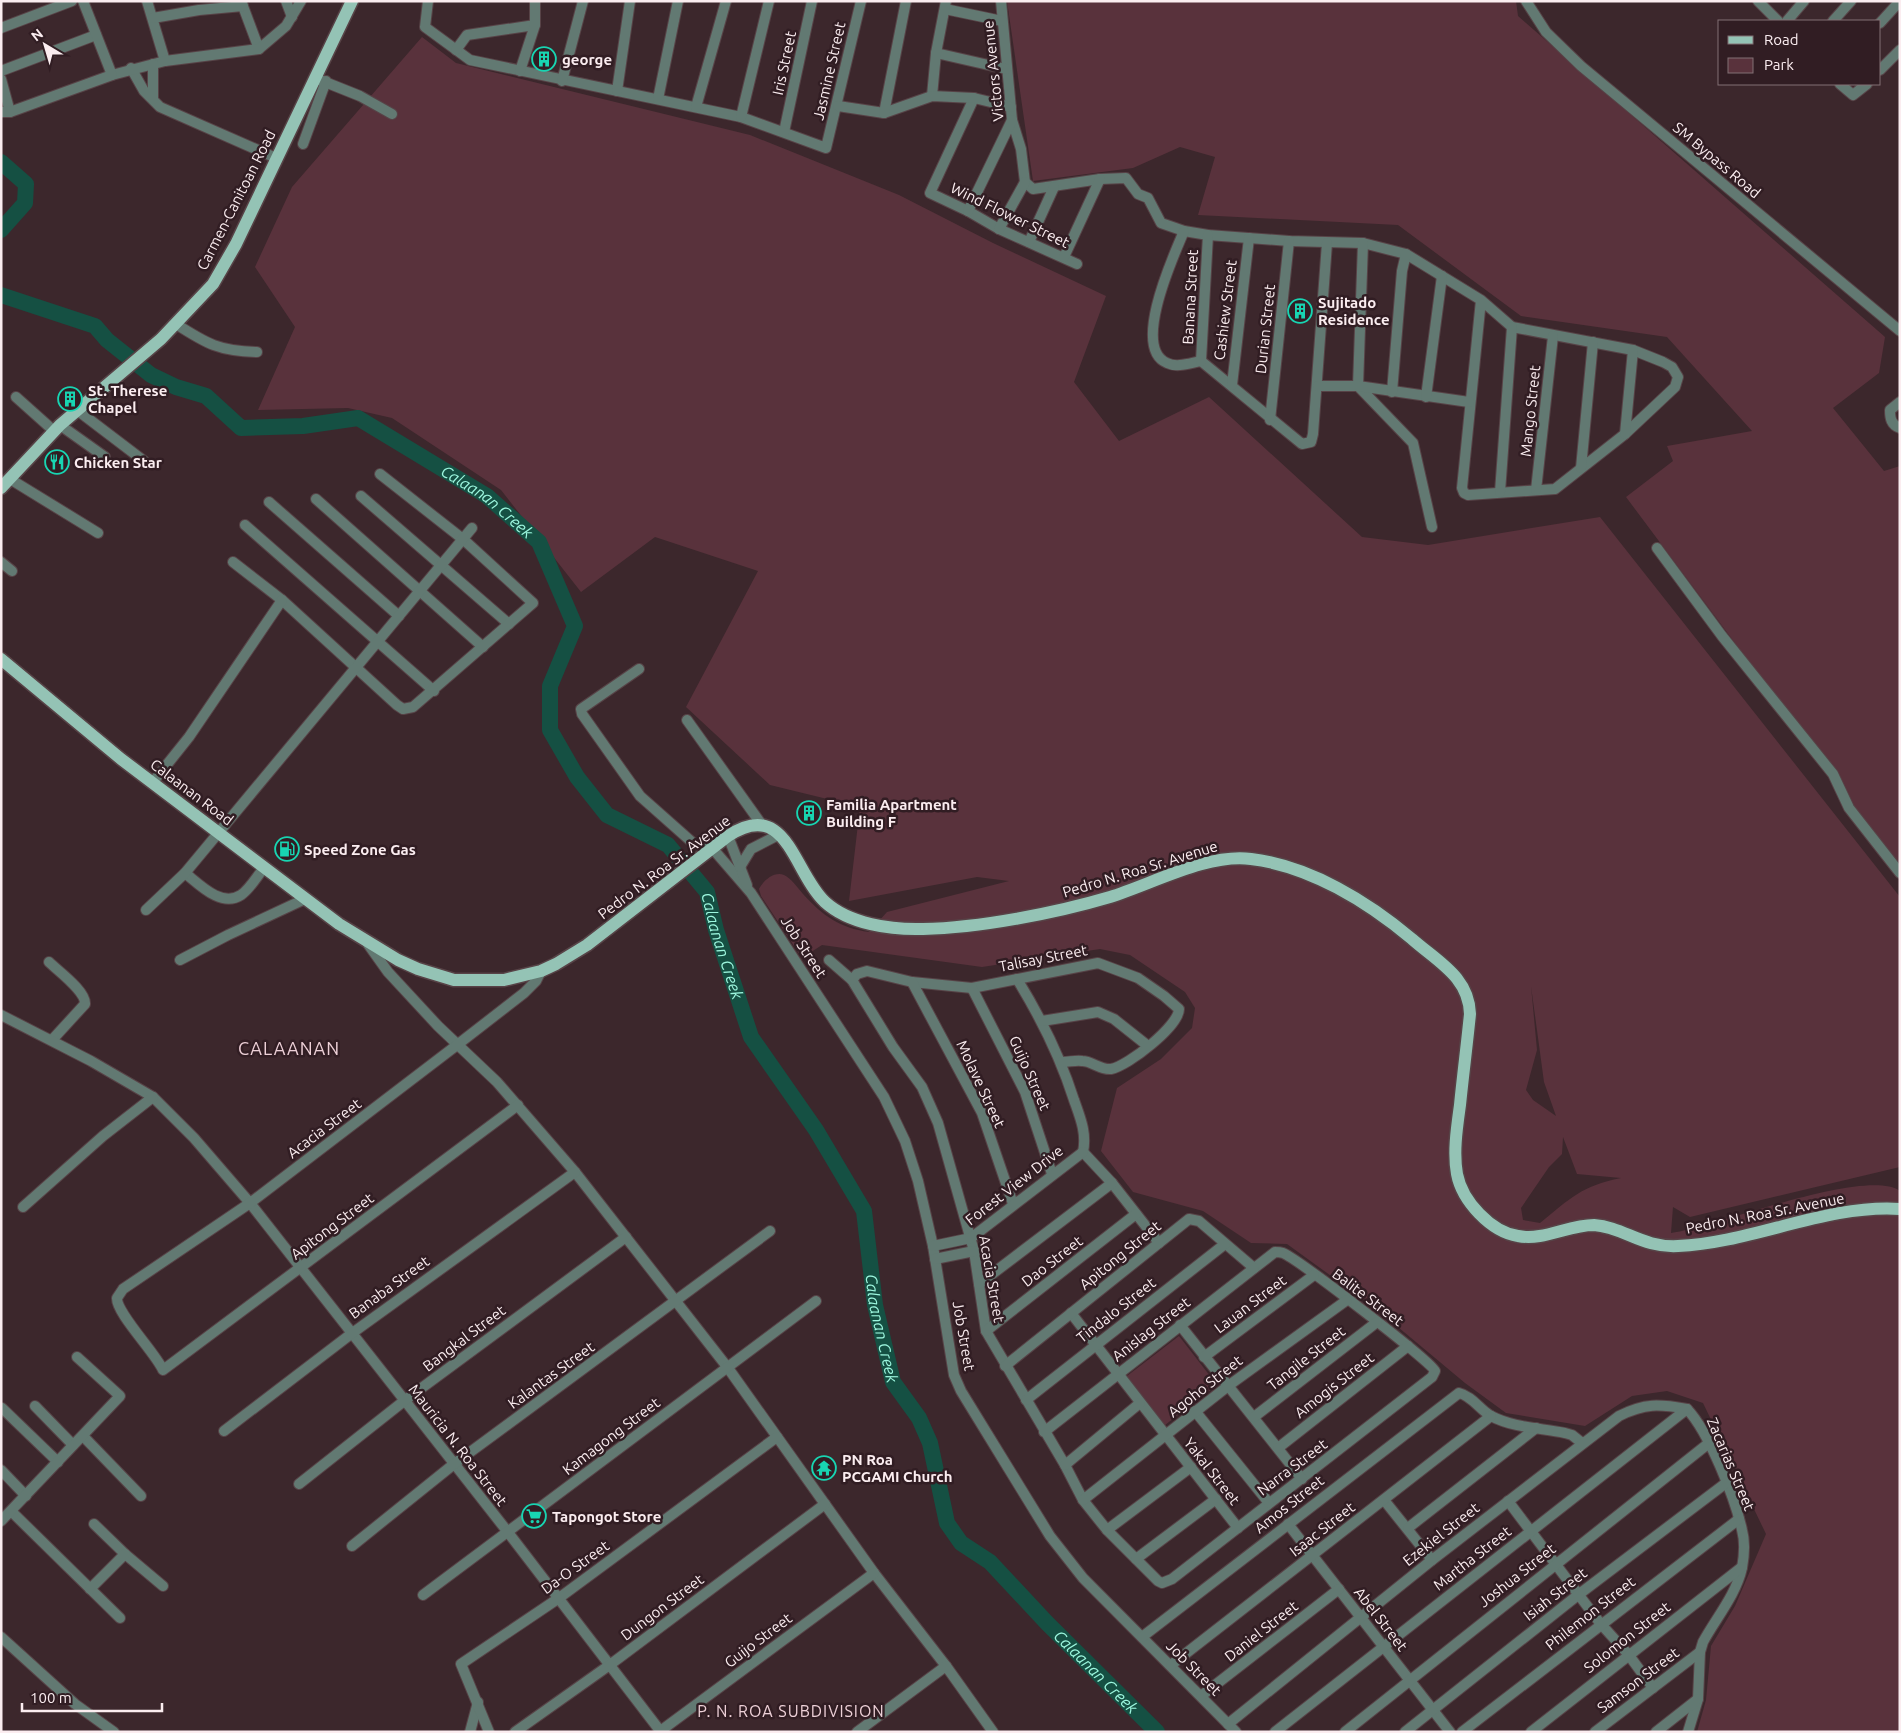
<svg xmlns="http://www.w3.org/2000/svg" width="1901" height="1733" font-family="Ubuntu,sans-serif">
<rect width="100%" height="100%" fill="#3c272c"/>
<g fill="#59323c" fill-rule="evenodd">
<path d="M1007,1H1516L1518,16L1885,337L1879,373L1833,408L1884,471L1900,466V869L1873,838L1838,781L1626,497L1673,461L1667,446L1752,431L1667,337L1521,316L1398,225L1198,215L1215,157L1180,147L1133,168L1033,181Z"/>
<path d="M422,37L456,63L750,135L899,195L993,243L1106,296L1074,382L1119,441L1209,397L1362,537L1428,545L1600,517L1900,897V1167L1690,1217L1673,1207L1671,1233C1716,1227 1865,1167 1900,1191V1732H1697L1706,1700L1711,1646L1735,1606L1766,1534L1703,1403L1667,1391L1632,1396L1585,1426L1506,1413L1465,1383L1374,1307L1287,1244L1251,1243L1203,1211L1133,1192L1101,1151L1117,1088L1161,1059L1192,1028L1195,1008L1185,992L1130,955L1100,949L982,967L822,945L802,958L761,896L759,889C763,881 774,871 784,875C791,878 798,888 803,894C823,916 840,928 869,932L887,912L1009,881L977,877L849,901L860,807L770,785L686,707L758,571L655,537L581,592L501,490L392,418L348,408L258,410L295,327L255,267L292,187ZM1531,986L1544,1082L1556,1116L1533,1100L1526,1090L1537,1050ZM1563,1137L1577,1174L1621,1178C1581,1186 1571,1198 1540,1223L1523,1220L1521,1208L1549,1167L1562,1154Z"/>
<path d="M1179,1336L1217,1385L1165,1425L1127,1376Z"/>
</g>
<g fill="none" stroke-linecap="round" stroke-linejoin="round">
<g stroke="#155043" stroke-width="16">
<path d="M1,162L26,184L25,203L1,230"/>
<path id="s1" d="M1,295L95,326L107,340L151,375L176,387L206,396L241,428L303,426L358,418L487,496L539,542L575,626L550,686V730L577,777L607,815L668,845L707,892L716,930L751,1037L816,1130L864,1211L875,1305L893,1382L919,1418L930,1443L947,1523L961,1543L990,1562L1047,1623L1157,1732"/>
</g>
<g stroke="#574347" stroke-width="12">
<g id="minor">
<path d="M147,1L165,61"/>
<path d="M241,1L259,49"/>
<path d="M286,1L292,17"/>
<path d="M428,1L425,27L470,60L741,117L826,148L861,1"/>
<path d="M1001,1L1012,120L1021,149L1025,182L1033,189L1100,179L1126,178L1138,194L1148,198L1161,223L1184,231L1208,235L1289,241L1363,243L1406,254L1481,300L1512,327L1633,350L1663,362L1672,367L1678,377L1675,387L1625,434L1555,489L1468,495L1464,493L1462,488L1481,300"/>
<path d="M1526,1L1546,32L1581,66L1900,331"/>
<path d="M1758,1L1778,21"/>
<path d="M945,9L1002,21"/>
<path d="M153,18L199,10L243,6"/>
<path d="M1787,21L1804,1"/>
<path d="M1833,21L1851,1"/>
<path d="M1880,23L1900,1"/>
<path d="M1,28L72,1"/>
<path d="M456,50L467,35L535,25"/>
<path d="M936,53L1006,69"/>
<path d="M131,68L144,91L160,107L276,158"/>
<path d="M1880,70L1900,50"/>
<path d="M1,71L96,35"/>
<path d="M520,71L535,25V1"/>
<path d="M112,75L165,61L259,49L286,26L301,1"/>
<path d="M315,78L360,96L392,114"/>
<path d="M1,79L10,112"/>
<path d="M562,81L583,1"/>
<path d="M1840,84L1853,95L1867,84"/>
<path d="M617,91L630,1"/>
<path d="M932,96L936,53L946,1"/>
<path d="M974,98L930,193L968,211L999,229L1077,264"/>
<path d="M153,99V64"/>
<path d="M658,99L678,1"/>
<path d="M838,106L884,113L932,96L974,98L1011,107"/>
<path d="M696,107L726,1"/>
<path d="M1,112H10L112,75L83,1"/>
<path d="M884,113L906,1"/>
<path d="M741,117L769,1"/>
<path d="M784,132L812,1"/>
<path d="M303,144L326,81"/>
<path d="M968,211L1012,120"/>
<path d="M999,229L1025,182"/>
<path d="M1184,231C1174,255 1131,348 1167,363C1177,368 1190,363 1201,361L1302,444L1311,442L1313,434L1327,243"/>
<path d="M1029,242L1054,187"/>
<path d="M1363,243L1358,386L1413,443L1432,527"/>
<path d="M1064,257L1100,179"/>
<path d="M176,324C207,344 219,351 257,352"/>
<path d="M1201,361L1208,235"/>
<path d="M1232,385L1249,238"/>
<path d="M1318,386H1358L1469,402"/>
<path d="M1392,392L1402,271L1406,254"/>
<path d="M16,397L54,431"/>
<path d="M1426,397L1442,276"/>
<path d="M1900,402L1890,410C1890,418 1891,425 1900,428"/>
<path d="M77,410L144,461"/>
<path d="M1270,420L1289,241"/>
<path d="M60,425L105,457"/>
<path d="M1625,434L1633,350"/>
<path d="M1581,468L1593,342"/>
<path d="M10,479L98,533"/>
<path d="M1536,490L1553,336"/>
<path d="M1500,492L1512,327"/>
<path d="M361,496L509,624"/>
<path d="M316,499L483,647"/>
<path d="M269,502L399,616"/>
<path d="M245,525L434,691"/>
<path d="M1657,548L1722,636L1833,774L1849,808L1900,873"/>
<path d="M1,562L12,571"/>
<path d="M233,562L282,600L397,705L403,709L413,707L533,603L464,540L380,474"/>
<path d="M639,669L581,709L582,714L640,796L693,843L713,849L751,893L884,1097L905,1141L918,1181L933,1246L954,1375L961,1391L1050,1536L1083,1578L1236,1732"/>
<path d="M687,720L762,825"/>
<path d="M153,782L189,737L282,600"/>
<path d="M728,836L747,885"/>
<path d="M740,867L751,849L780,834"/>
<path d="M185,873C199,884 221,908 241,895C250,889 257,876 264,868"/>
<path d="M146,910L185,873L472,528"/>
<path d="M368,944L388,972L438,1026L497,1082L575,1172L728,1368L874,1573L946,1666L993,1732"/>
<path d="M180,960L228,935L305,899"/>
<path d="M829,960L852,980L893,1047L922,1087L938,1123L974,1251L986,1331L1065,1465L1083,1500L1107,1530L1158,1581L1162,1583L1172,1579L1432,1377L1435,1371C1431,1361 1299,1260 1283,1253C1280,1252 1279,1252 1275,1252L1044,1432"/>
<path d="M49,962C58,971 86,991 85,1004L52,1040"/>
<path d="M1017,979C1041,1018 1060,1056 1074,1100C1080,1117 1087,1133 1083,1152"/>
<path d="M852,980L857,974L867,971L912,982L972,988L1098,963L1138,978L1164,996L1179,1009C1179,1026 1128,1066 1111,1069C1100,1070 1092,1061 1082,1061C1076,1060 1069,1062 1062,1062"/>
<path d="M912,982L982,1113L1013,1204"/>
<path d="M972,988L1025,1092L1052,1174"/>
<path d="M1,1015L91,1061L153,1097L194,1138L250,1203L507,1531L661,1732"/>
<path d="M1042,1021L1098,1012L1114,1019L1148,1046"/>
<path d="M518,1105L163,1370C155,1352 116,1313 117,1298L123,1289L250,1203L457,1045L524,993L536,981L541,971"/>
<path d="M1083,1152L1112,1183L1159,1243"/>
<path d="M23,1207L103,1136L153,1097"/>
<path d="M933,1246L971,1238L1083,1152"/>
<path d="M935,1259L974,1251"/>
<path d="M979,1284L1112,1183"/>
<path d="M1071,1313L1238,1528"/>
<path d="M1180,1325L1302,1479"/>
<path d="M986,1331L1136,1214"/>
<path d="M1204,1357L1314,1275"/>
<path d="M1005,1366L1189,1219L1199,1221L1254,1268"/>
<path d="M1026,1400L1225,1244"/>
<path d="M35,1406L73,1445"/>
<path d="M2,1408L58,1462"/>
<path d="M1687,1409C1709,1432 1735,1498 1742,1530C1745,1541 1744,1557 1742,1568C1736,1595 1716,1618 1703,1642L1700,1652L1698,1699L1688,1732"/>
<path d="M1195,1411L1269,1503"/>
<path d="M1254,1417L1377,1322"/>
<path d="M224,1431L351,1334L575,1172"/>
<path d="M83,1436L141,1496"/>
<path d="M1278,1448L1408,1346"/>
<path d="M1065,1465L1140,1403"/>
<path d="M1,1470L26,1496"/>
<path d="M299,1484L404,1401L626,1237"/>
<path d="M1083,1500L1228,1386L1347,1300"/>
<path d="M1384,1500L1432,1560"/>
<path d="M1508,1501L1600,1623L1628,1654L1653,1688"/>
<path d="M12,1512L120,1618"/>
<path d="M1,1521L120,1396L77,1357"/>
<path d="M94,1524L125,1554L163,1586"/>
<path d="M1288,1524L1450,1732"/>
<path d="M1408,1528L1536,1428"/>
<path d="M1107,1530L1191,1467"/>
<path d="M352,1546L454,1464L770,1231"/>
<path d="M1136,1559L1216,1499"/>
<path d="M90,1589L125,1554"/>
<path d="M423,1595L816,1301"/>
<path d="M1,1637L75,1704L114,1732"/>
<path d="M1142,1637L1459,1393C1472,1396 1480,1410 1491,1416C1514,1428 1541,1428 1565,1433L1572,1435L1582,1443"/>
<path d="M1171,1665L1491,1416"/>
<path d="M1201,1696L1339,1589"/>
<path d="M1228,1724L1432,1560L1619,1416C1645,1403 1659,1404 1687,1409"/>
<path d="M470,1732L478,1702"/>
<path d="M489,1732L461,1664L559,1598L777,1437"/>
<path d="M515,1732L611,1664L825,1504"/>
<path d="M659,1732L874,1573"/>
<path d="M857,1732L946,1666"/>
<path d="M1275,1732L1687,1409"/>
<path d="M1345,1732L1709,1443"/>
<path d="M1405,1732L1578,1595L1726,1483"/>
<path d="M1462,1732L1739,1519"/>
<path d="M1531,1732L1742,1567"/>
<path d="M1595,1732L1700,1652"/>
<path d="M1656,1732L1698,1699"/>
</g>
</g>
<g stroke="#574347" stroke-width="15">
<g id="major">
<path d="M1,488L60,425L161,339L213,284L236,244L352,1"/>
<path d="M1,659L121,759L339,924L398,960L418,969L454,980H504L541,971L556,964L587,945L728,836C787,797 793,872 825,902C849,924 891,930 923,929C979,928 1056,913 1110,897C1152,884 1208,853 1251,859C1310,866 1368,902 1412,939C1438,962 1469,977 1470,1014C1467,1044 1463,1075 1460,1105C1457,1127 1453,1152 1457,1174C1462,1201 1491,1232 1518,1236C1544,1241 1568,1225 1594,1225C1624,1227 1642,1248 1678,1246C1752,1243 1826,1204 1900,1209"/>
</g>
</g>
<use href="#minor" stroke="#627972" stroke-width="10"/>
<use href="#major" stroke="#94c3b5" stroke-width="12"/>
</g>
<defs>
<g id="building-ring" transform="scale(1.25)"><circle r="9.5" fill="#311d23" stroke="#18d5b2" stroke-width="1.5"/><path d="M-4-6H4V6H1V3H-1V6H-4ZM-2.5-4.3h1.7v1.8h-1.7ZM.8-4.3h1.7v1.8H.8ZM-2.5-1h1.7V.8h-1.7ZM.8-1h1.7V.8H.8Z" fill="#18d5b2"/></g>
<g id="restaurant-ring" transform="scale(1.25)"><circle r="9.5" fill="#311d23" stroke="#18d5b2" stroke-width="1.5"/><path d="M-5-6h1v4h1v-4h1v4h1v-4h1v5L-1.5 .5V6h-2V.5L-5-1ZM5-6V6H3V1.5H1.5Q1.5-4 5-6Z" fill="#18d5b2"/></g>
<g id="fuel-ring" transform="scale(1.25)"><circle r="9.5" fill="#311d23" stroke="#18d5b2" stroke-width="1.5"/><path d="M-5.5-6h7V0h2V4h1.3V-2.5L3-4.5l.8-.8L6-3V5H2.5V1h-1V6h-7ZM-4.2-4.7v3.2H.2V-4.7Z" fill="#18d5b2"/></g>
<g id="temple-ring" transform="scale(1.25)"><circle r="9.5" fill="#311d23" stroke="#18d5b2" stroke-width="1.5"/><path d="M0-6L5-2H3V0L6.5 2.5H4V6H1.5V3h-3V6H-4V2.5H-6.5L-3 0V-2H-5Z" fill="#18d5b2"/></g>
<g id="supermarket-ring" transform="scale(1.25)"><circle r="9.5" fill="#311d23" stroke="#18d5b2" stroke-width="1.5"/><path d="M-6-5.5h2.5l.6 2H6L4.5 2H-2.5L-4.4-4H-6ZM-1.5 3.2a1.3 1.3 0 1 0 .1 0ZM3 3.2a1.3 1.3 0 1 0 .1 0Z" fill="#18d5b2"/></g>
</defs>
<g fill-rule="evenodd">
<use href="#building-ring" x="544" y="59"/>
<use href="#building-ring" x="1300" y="311"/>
<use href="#building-ring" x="70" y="399"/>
<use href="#restaurant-ring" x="57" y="462"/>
<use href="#building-ring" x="809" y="813"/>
<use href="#fuel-ring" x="287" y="849"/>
<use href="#temple-ring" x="824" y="1468"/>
<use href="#supermarket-ring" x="534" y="1516"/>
</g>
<g text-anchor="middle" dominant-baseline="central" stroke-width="5" stroke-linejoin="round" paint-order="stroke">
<g font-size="15" font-weight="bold" fill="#fbedf0" stroke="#311d23" text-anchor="start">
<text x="562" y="59">george</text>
<text x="1318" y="302">Sujitado<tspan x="1318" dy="17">Residence</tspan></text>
<text x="88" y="390">St. Therese<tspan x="88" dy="17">Chapel</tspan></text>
<text x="74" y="462">Chicken Star</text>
<text x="826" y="804">Familia Apartment<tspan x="826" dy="17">Building F</tspan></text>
<text x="304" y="849">Speed Zone Gas</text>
<text x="842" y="1459">PN Roa<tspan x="842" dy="17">PCGAMI Church</tspan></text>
<text x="552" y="1516">Tapongot Store</text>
</g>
<g font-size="15" fill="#fbedf0" stroke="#311d23">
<text transform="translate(784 63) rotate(-78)">Iris Street</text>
<text transform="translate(829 71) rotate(-77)">Jasmine Street</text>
<text transform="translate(993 71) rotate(-96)">Victors Avenue</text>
<text transform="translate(1717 160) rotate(40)">SM Bypass Road</text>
<text transform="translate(236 200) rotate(-63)">Carmen-Canitoan Road</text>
<text transform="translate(1010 215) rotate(26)">Wind Flower Street</text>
<text transform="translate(1190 297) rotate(-87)">Banana Street</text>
<text transform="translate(1225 310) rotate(-83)">Cashiew Street</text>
<text transform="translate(1265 329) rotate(-84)">Durian Street</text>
<text transform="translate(1530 411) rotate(-84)">Mango Street</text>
<text transform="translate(192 792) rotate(37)">Calaanan Road</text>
<text transform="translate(664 867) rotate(-37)">Pedro N. Roa Sr. Avenue</text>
<text transform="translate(1140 869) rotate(-17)">Pedro N. Roa Sr. Avenue</text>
<text transform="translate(804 947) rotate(57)">Job Street</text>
<text transform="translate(1043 958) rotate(-11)">Talisay Street</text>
<text transform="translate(1030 1073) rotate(66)">Guijo Street</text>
<text transform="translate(981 1084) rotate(65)">Molave Street</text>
<text transform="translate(324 1128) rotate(-37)">Acacia Street</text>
<text transform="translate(1014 1185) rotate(-38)">Forest View Drive</text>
<text transform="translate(1765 1213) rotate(-11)">Pedro N. Roa Sr. Avenue</text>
<text transform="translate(332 1226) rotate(-37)">Apitong Street</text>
<text transform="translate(1120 1255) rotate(-39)">Apitong Street</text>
<text transform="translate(1052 1261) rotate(-38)">Dao Street</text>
<text transform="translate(992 1279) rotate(80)">Acacia Street</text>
<text transform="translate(389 1287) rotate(-36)">Banaba Street</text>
<text transform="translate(1368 1297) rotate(37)">Balite Street</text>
<text transform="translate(1250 1304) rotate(-37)">Lauan Street</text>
<text transform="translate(1116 1310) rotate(-38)">Tindalo Street</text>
<text transform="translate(1151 1329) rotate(-38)">Anislag Street</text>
<text transform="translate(964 1336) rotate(80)">Job Street</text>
<text transform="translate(464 1338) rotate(-37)">Bangkal Street</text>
<text transform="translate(1306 1358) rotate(-38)">Tangile Street</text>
<text transform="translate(551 1375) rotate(-36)">Kalantas Street</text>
<text transform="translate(1334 1385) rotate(-38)">Amogis Street</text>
<text transform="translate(1205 1386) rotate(-38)">Agoho Street</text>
<text transform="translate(611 1436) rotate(-37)">Kamagong Street</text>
<text transform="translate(458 1445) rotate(52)">Mauricia N. Roa Street</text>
<text transform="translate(1731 1464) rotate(67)">Zacarias Street</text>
<text transform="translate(1292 1467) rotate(-37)">Narra Street</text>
<text transform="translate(1212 1471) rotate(52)">Yakal Street</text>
<text transform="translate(1289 1504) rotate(-38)">Amos Street</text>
<text transform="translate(1322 1529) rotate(-38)">Isaac Street</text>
<text transform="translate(1441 1534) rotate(-38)">Ezekiel Street</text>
<text transform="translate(1472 1558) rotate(-38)">Martha Street</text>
<text transform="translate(575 1567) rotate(-36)">Da-O Street</text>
<text transform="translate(1517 1575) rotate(-38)">Joshua Street</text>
<text transform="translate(1555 1594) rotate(-38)">Isiah Street</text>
<text transform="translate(662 1607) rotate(-37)">Dungon Street</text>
<text transform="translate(1590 1613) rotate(-38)">Philemon Street</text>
<text transform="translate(1381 1619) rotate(52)">Abel Street</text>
<text transform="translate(1261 1631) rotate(-38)">Daniel Street</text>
<text transform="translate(1627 1637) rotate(-38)">Solomon Street</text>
<text transform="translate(758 1640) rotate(-37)">Guijo Street</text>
<text transform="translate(1194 1668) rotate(45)">Job Street</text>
<text transform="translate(1638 1680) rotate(-37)">Samson Street</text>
</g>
<g font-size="16" font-style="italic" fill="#9df7df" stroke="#311d23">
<text stroke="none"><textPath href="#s1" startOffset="552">Calaanan Creek</textPath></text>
<text stroke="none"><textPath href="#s1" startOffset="1106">Calaanan Creek</textPath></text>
<text stroke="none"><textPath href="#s1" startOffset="1528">Calaanan Creek</textPath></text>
<text stroke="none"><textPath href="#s1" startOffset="1948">Calaanan Creek</textPath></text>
</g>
<g font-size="16" letter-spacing="1" fill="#edd0d7" stroke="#311d23">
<text x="791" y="1711">P. N. ROA SUBDIVISION</text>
</g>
<g font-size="18" letter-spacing="1" fill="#edd0d7" stroke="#311d23">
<text x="289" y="1048">CALAANAN</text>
</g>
</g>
<rect width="1901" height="1733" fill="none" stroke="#fbedf0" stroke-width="5"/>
<rect x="1718" y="20" width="162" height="65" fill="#311d23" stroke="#827075"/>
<rect x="1728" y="36" width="25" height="8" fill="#94c3b5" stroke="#827075"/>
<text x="1764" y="45" font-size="15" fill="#fbedf0">Road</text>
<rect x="1728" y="58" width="25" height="15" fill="#59323c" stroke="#827075"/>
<text x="1764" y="70" font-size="15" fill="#fbedf0">Park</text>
<g transform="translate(45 45) rotate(322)" stroke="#311d23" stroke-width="4" paint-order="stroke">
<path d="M0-4L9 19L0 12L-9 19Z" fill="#fbedf0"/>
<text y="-8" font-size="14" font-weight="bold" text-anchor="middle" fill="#fbedf0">N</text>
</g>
<path d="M22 1703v8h140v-8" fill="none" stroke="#fbedf0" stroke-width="2.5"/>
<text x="30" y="1703" font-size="15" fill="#fbedf0" stroke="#311d23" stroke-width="4" paint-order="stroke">100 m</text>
</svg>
